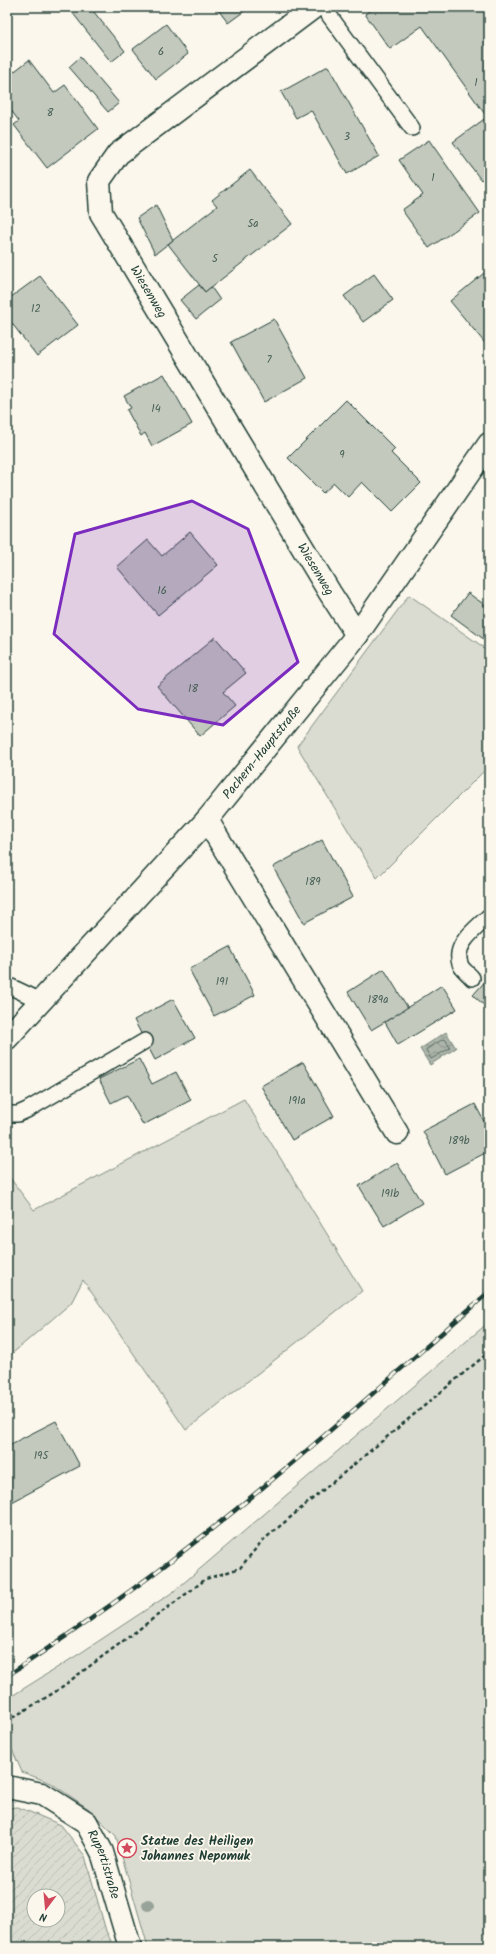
<svg xmlns="http://www.w3.org/2000/svg" width="496" height="1954" font-family="Kalam,sans-serif">
<defs>
<pattern id="garden-furrows" width="10" height="10" patternUnits="userSpaceOnUse"><rect width="10" height="10" fill="#dbdcd1"/><path d="M-1 1l2-2M0 10L10 0M9 11l2-2" fill="none" stroke="#bcbeb4"/></pattern>
<pattern id="water-waves" width="16" height="10" patternUnits="userSpaceOnUse"><rect width="16" height="10" fill="#adb4aa"/><path d="M0 5q4-4 8 0t8 0" fill="none" stroke="#8c948b"/></pattern>
</defs>
<rect width="100%" height="100%" fill="#fbf7ec"/>
<filter id="ink" filterUnits="userSpaceOnUse"><feTurbulence type="fractalNoise" baseFrequency=".025" numOctaves="2"/><feDisplacementMap in="SourceGraphic" scale="8" xChannelSelector="R" yChannelSelector="G"/><feConvolveMatrix kernelMatrix="1 2 1 2 8 2 1 2 1" color-interpolation-filters="sRGB"/></filter>
<g filter="url(#ink)">
<g fill="#dbdcd1" stroke="#7d8c82">
<path d="M409,595L489,651V766L377,878L297,746Z"/>
<path d="M244,1099L362,1291L186,1430L83,1280L71,1303L7,1358V1174L34,1210Z"/>
<path d="M489,1322V1947H148L116,1836L89,1809L51,1783L22,1772L10,1745L7,1747V1699L79,1654L173,1592Z"/>
</g>
<path fill="url(#garden-furrows)" stroke="#7d8c82" fill-rule="evenodd" d="M18,1807L61,1825L85,1856L106,1931L114,1947H7V1808ZM34,1896H58V1920H34Z"/>
<path fill="url(#water-waves)" stroke="#74847b" d="M446,1032L456,1048L430,1065L420,1049Z"/>
<g fill="none" stroke-linecap="round" stroke-linejoin="round">
<path stroke="#586d63" stroke-width="1" d="M444,1039L446,1040L450,1048L431,1059L426,1050Z"/>
</g>
<g fill="#c4c9be" stroke="#1f3d34">
<path d="M68,7H90L125,51L111,62Z"/>
<path d="M216,7H250L228,23Z"/>
<path d="M375,7H485L489,12V174L481,180L453,142L487,117L422,26L390,49L365,14Z"/>
<path d="M166,24L188,54L156,79L133,49Z"/>
<path d="M80,57L119,103L108,112L69,67Z"/>
<path d="M29,60L54,93L65,85L98,129L47,168L14,125L19,121L7,105V77Z"/>
<path d="M328,66L379,156L347,174L311,110L296,118L281,92Z"/>
<path d="M429,140L480,213L429,248L402,210L423,195L399,160Z"/>
<path d="M250,170L292,224L205,292L168,244L217,206L212,200Z"/>
<path d="M156,205L173,240L155,254L137,218Z"/>
<path d="M489,269V348L450,301Z"/>
<path d="M374,274L393,300L363,322L344,296Z"/>
<path d="M40,276L78,325L37,356L7,317V300Z"/>
<path d="M199,285L205,292L211,287L220,300L196,319L180,300Z"/>
<path d="M274,319L307,378L264,402L231,342Z"/>
<path d="M164,374L192,424L152,446L145,433L141,436L127,410L131,408L124,396Z"/>
<path d="M346,400L395,449L391,453L421,483L392,512L362,482L348,497L334,483L323,493L288,458Z"/>
<path d="M190,532L218,565L158,615L117,567L148,540L162,556Z"/>
<path d="M468,593L489,608V643L451,615Z"/>
<path d="M215,637L246,673L223,692L235,706L200,736L157,686Z"/>
<path d="M322,840L353,897L304,923L273,867Z"/>
<path d="M230,947L255,995L214,1016L189,969Z"/>
<path d="M384,969L408,1008L371,1030L348,992Z"/>
<path d="M489,977V1010L473,995Z"/>
<path d="M442,985L457,1009L398,1045L385,1022Z"/>
<path d="M173,999L195,1038L155,1060L134,1020Z"/>
<path d="M139,1059L152,1084L176,1072L191,1100L143,1125L127,1095L111,1103L99,1079Z"/>
<path d="M303,1062L334,1116L292,1140L261,1086Z"/>
<path d="M475,1104L489,1131V1151L445,1174L423,1131Z"/>
<path d="M397,1163L422,1203L384,1226L359,1186Z"/>
<path d="M56,1421L80,1466L10,1503L7,1496V1446Z"/>
</g>
<g fill="none" stroke-linecap="round" stroke-linejoin="round">
<g stroke="#1f3d34" stroke-width="18">
<g id="lane">
<path d="M323,7L412,128"/>
<path d="M472,978C469,974 463,970 461,966C451,945 477,928 489,916"/>
<path d="M7,985L41,1001"/>
<path d="M7,1114H18L27,1110L145,1041"/>
</g>
</g>
<g stroke="#1f3d34" stroke-width="25">
<g id="street">
<path id="s1" d="M314,7L118,154L99,181L101,213L330,593L357,635"/>
<path d="M207,820L397,1133"/>
</g>
</g>
<g stroke="#1f3d34" stroke-width="25">
<g id="secondary">
<path id="s2" d="M7,1038L207,820L357,635L489,444"/>
<path id="s3" d="M7,1787L42,1794L86,1822L102,1852L130,1947"/>
</g>
</g>
<path stroke="#1f3d34" stroke-width="2.5" stroke-dasharray="4 3" stroke-linecap="butt" d="M7,1721L55,1692L206,1579L240,1568L262,1541L489,1352"/>
<use href="#lane" stroke="#fbf7ec" stroke-width="15"/>
<use href="#street" stroke="#fbf7ec" stroke-width="22"/>
<use href="#secondary" stroke="#fbf7ec" stroke-width="22"/>
<g stroke="#1f3d34" stroke-width="4.5">
<path id="rail" d="M7,1676C62,1639 117,1602 169,1562C280,1478 384,1383 489,1292"/>
</g>
<use href="#rail" stroke="#fbf7ec" stroke-width="3" stroke-dasharray="9" stroke-linecap="butt"/>
</g>
<circle fill="#97a298" cx="148" cy="1905" r="6"/>
</g>
<path fill="#7b2cbf" fill-opacity="0.2" stroke="#7b2cbf" stroke-width="3" stroke-linejoin="round" d="M192,501L248,529L298,662L223,725L138,709L54,634L75,534Z"/>
<defs>
<g id="sight-ring" transform="scale(1)"><circle r="9.5" fill="#fbf7ec" stroke="#d1495b" stroke-width="1.5"/><path d="M0-6L1.8-2.2L6-1.7L2.9 1.2L3.7 5.4L0 3.3L-3.7 5.4L-2.9 1.2L-6-1.7L-1.8-2.2Z" fill="#d1495b"/></g>
</defs>
<g fill-rule="evenodd">
<use href="#sight-ring" x="127" y="1848"/>
</g>
<g text-anchor="middle" dominant-baseline="central" stroke-width="3.5" stroke-linejoin="round" paint-order="stroke">
<g font-size="11" fill="#486056">
<text x="161" y="52">6</text>
<text x="476" y="83">1</text>
<text x="50" y="113">8</text>
<text x="347" y="137">3</text>
<text x="433" y="178">1</text>
<text x="253" y="224">5a</text>
<text x="215" y="259">5</text>
<text x="36" y="309">12</text>
<text x="269" y="360">7</text>
<text x="156" y="409">14</text>
<text x="342" y="455">9</text>
<text x="162" y="591">16</text>
<text x="193" y="689">18</text>
<text x="313" y="882">189</text>
<text x="222" y="982">191</text>
<text x="378" y="1000">189a</text>
<text x="297" y="1101">191a</text>
<text x="459" y="1141">189b</text>
<text x="390" y="1194">191b</text>
<text x="41" y="1456">195</text>
</g>
<g font-size="13" fill="#1f3d34" stroke="#fbf7ec">
<text stroke="none"><textPath href="#s1" startOffset="402">Wiesenweg</textPath></text>
<text stroke="none"><textPath href="#s1" startOffset="726">Wiesenweg</textPath></text>
<text stroke="none"><textPath href="#s2" startOffset="383">Pachern-Hauptstraße</textPath></text>
<text stroke="none"><textPath href="#s3" startOffset="134">Rupertistraße</textPath></text>
</g>
<g font-size="13" font-weight="bold" fill="#1f3d34" stroke="#fbf7ec" text-anchor="start">
<text x="141" y="1841">Statue des Heiligen<tspan x="141" dy="15">Johannes Nepomuk</tspan></text>
</g>
</g>
<rect width="496" height="1954" fill="none" stroke="#fbf7ec" stroke-width="24"/>
<rect x="12" y="12" width="472" height="1930" fill="none" stroke="#1f3d34" stroke-width="1.5" filter="url(#ink)"/>
<g transform="translate(46 1908) rotate(196)"><circle r="19" fill="#fbf7ec" stroke="#a3ada2"/>
<path d="M0-3L7 15L0 10L-7 15Z" fill="#d1495b"/>
<text y="-6" font-size="11" font-weight="bold" text-anchor="middle" fill="#1f3d34">N</text>
</g>
</svg>
